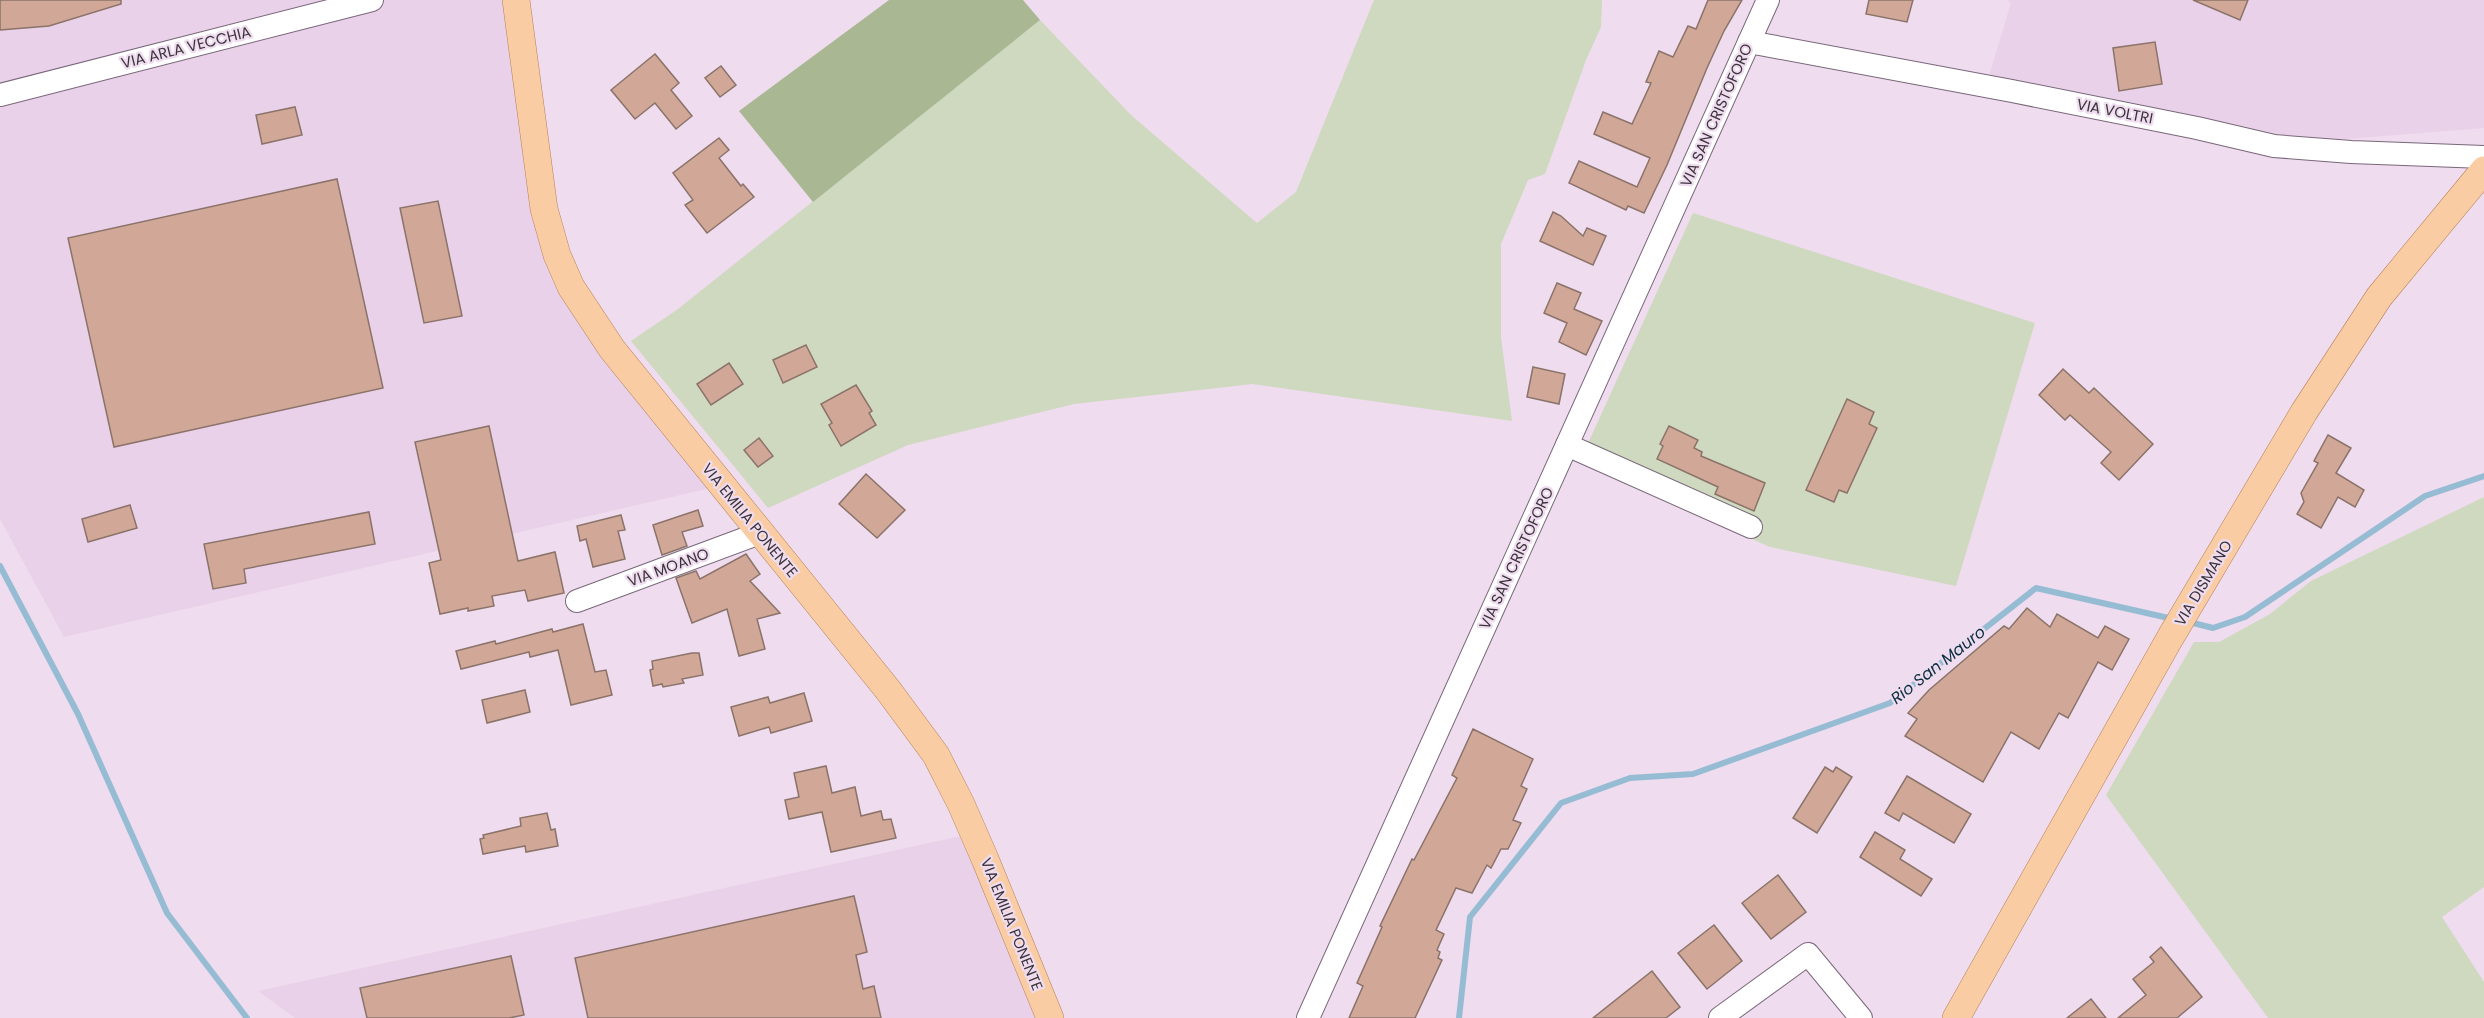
<svg xmlns="http://www.w3.org/2000/svg" width="2484" height="1018" font-family="Poppins,sans-serif">
<rect width="100%" height="100%" fill="#efdcef"/>
<g fill="#ead1ea">
<path d="M0,0H511L535,204L711,488L64,637L0,519Z"/>
<path d="M2007,0H2484V128L2322,141L2226,126L1988,79L2011,3Z"/>
<path d="M965,835L1040,1018H295L258,991Z"/>
</g>
<g fill="#ced9bf">
<path d="M1374,0H1602L1601,27L1586,60L1545,174L1528,180L1501,244V337L1512,421L1253,384L1074,404L908,445L768,508L631,341L678,309L1040,20L1131,115L1257,223L1296,192Z"/>
<path d="M1693,213L2035,323L1956,586L1770,547L1579,463Z"/>
<path d="M2484,497V887L2442,917L2484,982V1018H2268L2106,795L2194,642H2219L2270,614L2311,581Z"/>
</g>
<path fill="#a9b893" d="M889,0H1023L1040,20L813,202L739,111Z"/>
<g fill="none" stroke-linecap="round" stroke-linejoin="round">
<g stroke="#95bcd3" stroke-width="6">
<path d="M0,566L78,714L167,913L247,1018"/>
<path d="M2189,622L2213,628L2245,617L2425,496L2484,476"/>
<path d="M1459,1018L1470,917L1561,803L1630,778L1693,774L1890,703L2036,588L2173,619"/>
</g>
</g>
<g fill="#d1a898" stroke="#8b736a" stroke-width="1.5">
<path d="M0,0H121V4L49,26L0,30Z"/>
<path d="M1708,0H1742L1724,31L1707,68L1667,165L1644,213L1628,206L1626,210L1569,183L1579,161L1637,187L1650,158L1594,134L1603,112L1632,124L1651,83L1646,82L1659,51L1673,57L1688,26L1696,29Z"/>
<path d="M1869,0H1913L1907,22L1866,14Z"/>
<path d="M2193,0H2248L2240,20Z"/>
<path d="M2155,42L2162,84L2119,91L2113,48Z"/>
<path d="M655,54L679,83L671,90L692,116L676,129L655,103L635,119L611,90Z"/>
<path d="M721,66L736,85L720,97L705,78Z"/>
<path d="M295,107L302,135L262,144L256,115Z"/>
<path d="M719,138L729,150L719,158L741,186L743,184L754,197L707,233L685,205L693,200L673,173Z"/>
<path d="M337,179L383,388L114,447L68,238Z"/>
<path d="M438,201L462,316L424,323L400,208Z"/>
<path d="M1553,212L1561,216L1583,236L1587,228L1606,236L1593,265L1540,241Z"/>
<path d="M1557,283L1581,293L1574,309L1602,321L1586,355L1559,342L1567,323L1544,313Z"/>
<path d="M806,345L817,367L783,383L773,360Z"/>
<path d="M729,363L743,384L711,405L697,384Z"/>
<path d="M1533,367L1565,374L1559,404L1527,397Z"/>
<path d="M2063,369L2089,393L2094,388L2153,444L2119,480L2101,463L2111,452L2070,415L2065,420L2039,395Z"/>
<path d="M856,385L872,411L869,413L876,425L841,446L829,425L832,423L821,404Z"/>
<path d="M1847,399L1874,412L1869,424L1877,428L1847,493L1839,490L1834,502L1806,490Z"/>
<path d="M489,426L518,561L555,552L564,593L528,601L525,590L492,596L494,606L468,611V608L440,614L429,563L441,560L415,442Z"/>
<path d="M1669,426L1698,440L1694,448L1702,452L1701,456L1765,483L1754,511L1715,494L1718,487L1657,459L1663,446L1660,444Z"/>
<path d="M2328,435L2351,448L2336,473L2364,490L2355,507L2338,497L2321,528L2297,514L2304,502L2301,493L2318,463L2314,461Z"/>
<path d="M759,438L773,456L758,467L744,450Z"/>
<path d="M866,474L905,510L877,538L839,504Z"/>
<path d="M130,505L137,528L88,542L82,519Z"/>
<path d="M698,510L703,526L682,532L687,546L662,555L653,525Z"/>
<path d="M369,512L375,544L244,569L246,583L213,589L204,544Z"/>
<path d="M621,515L625,530L618,531L625,559L593,567L586,539L580,541L577,526Z"/>
<path d="M746,554L760,574L750,581L780,613L757,619L765,649L739,656L727,609L692,623L676,578L696,571L700,579Z"/>
<path d="M2027,608L2050,627L2057,614L2098,638L2105,626L2129,639L2112,670L2098,662L2068,718L2059,713L2039,749L2011,732L1983,782L1905,736L1917,719L1908,713L1929,690L2004,626L2009,629Z"/>
<path d="M583,624L595,672L606,670L612,695L571,705L558,650L530,657L529,652L461,669L456,651L495,641L496,644L552,629L553,632Z"/>
<path d="M692,653H699L703,675L682,679L684,683L663,687L662,684L653,686L650,670L653,669L652,661Z"/>
<path d="M525,690L530,712L487,723L482,700Z"/>
<path d="M804,693L812,721L771,733L769,727L739,736L731,707L768,697L770,703Z"/>
<path d="M1473,729L1533,759L1521,786L1527,789L1513,820L1521,823L1508,849H1501L1491,868L1487,865L1472,893L1456,888L1436,930L1444,934L1437,950L1440,952L1438,958L1442,960L1415,1018H1349L1363,986L1357,983L1382,927L1380,926L1412,859L1414,860L1457,778L1452,775Z"/>
<path d="M826,766L832,793L855,787L861,816L881,811L883,820L891,819L896,838L831,852L822,812L789,819L785,800L799,797L794,773Z"/>
<path d="M1825,767L1833,772L1836,767L1852,777L1817,833L1793,818Z"/>
<path d="M1907,776L1971,814L1954,843L1903,813L1899,821L1885,813Z"/>
<path d="M547,813L551,830L555,829L558,846L526,852L525,846L483,854L480,839L484,838L483,835L521,826L520,818Z"/>
<path d="M1875,832L1905,850L1900,859L1932,879L1921,896L1860,857Z"/>
<path d="M1778,875L1806,912L1771,939L1742,903Z"/>
<path d="M854,896L867,952L856,955L863,989L874,986L881,1018H588L575,958Z"/>
<path d="M1714,925L1742,961L1707,989L1678,953Z"/>
<path d="M2161,947L2202,997L2177,1018H2118L2146,995L2133,979L2154,962L2150,957Z"/>
<path d="M511,956L524,1015L509,1018H367L360,988Z"/>
<path d="M1652,971L1680,1007L1666,1018H1593Z"/>
<path d="M2091,999L2106,1018H2067Z"/>
</g>
<g fill="none" stroke-linecap="round" stroke-linejoin="round">
<g stroke="#796879" stroke-width="24">
<g id="minor">
<path d="M1749,42L2012,91L2197,128L2274,146L2351,152L2484,157"/>
<path d="M0,95L372,0"/>
<path d="M1567,445L1751,527"/>
<path d="M577,601L760,533"/>
<path d="M1308,1018L1768,0"/>
<path d="M1720,1018L1808,954L1861,1018"/>
</g>
</g>
<g stroke="#b48057" stroke-width="28">
<g id="major">
<path d="M516,0L544,209L557,255L571,287L612,349L888,690L936,755L961,804L985,859L1050,1018"/>
<path d="M1956,1018L2170,638L2304,412L2379,297L2484,170"/>
</g>
</g>
<use href="#minor" stroke="#fff" stroke-width="22"/>
<use href="#major" stroke="#f9cca3" stroke-width="27"/>
</g>
<g text-anchor="middle" dominant-baseline="central" stroke-width="4.5" stroke-linejoin="round" paint-order="stroke">
<g font-size="15" fill="#3a333a" stroke="#efdcef">
<text transform="translate(186 47) rotate(-14)">VIA ARLA VECCHIA</text>
<text transform="translate(2115 111) rotate(11)">VIA VOLTRI</text>
<text transform="translate(1716 115) rotate(-66)">VIA SAN CRISTOFORO</text>
<text transform="translate(750 520) rotate(51)">VIA EMILIA PONENTE</text>
<text transform="translate(1516 558) rotate(-65)">VIA SAN CRISTOFORO</text>
<text transform="translate(668 567) rotate(-20)">VIA MOANO</text>
<text transform="translate(2203 583) rotate(-59)">VIA DISMANO</text>
<text transform="translate(1012 924) rotate(68)">VIA EMILIA PONENTE</text>
</g>
<g font-size="16" font-style="italic" fill="#0c2f40" stroke="#efdcef">
<text transform="translate(1938 665) rotate(-38)">Rio San Mauro</text>
</g>
</g>
</svg>
